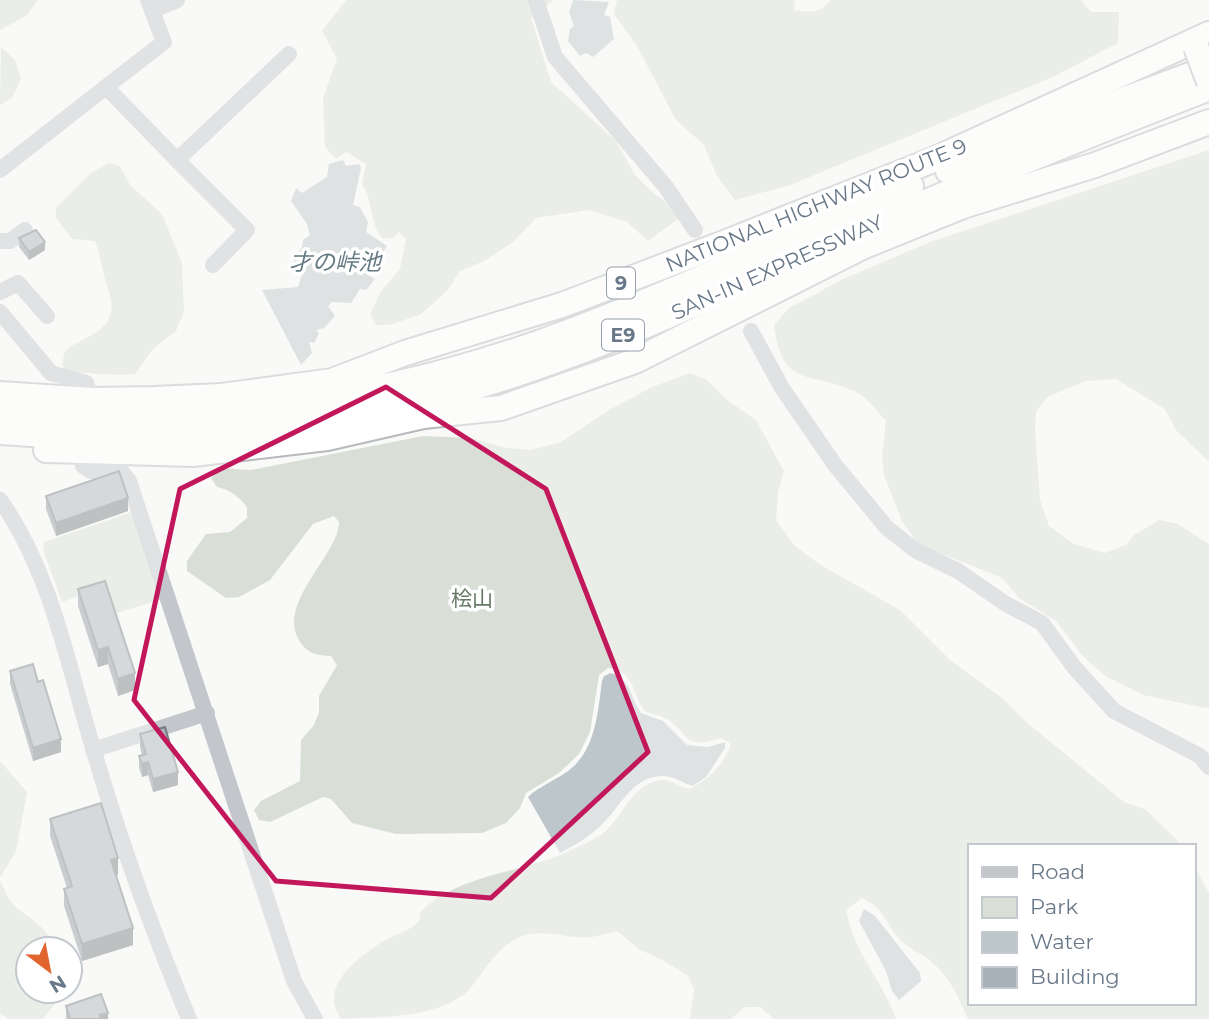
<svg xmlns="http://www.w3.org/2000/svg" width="1209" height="1019" font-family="Montserrat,'Noto Sans JP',sans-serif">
<rect width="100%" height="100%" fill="#f9f9f7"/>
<g fill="#d9ded6">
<path d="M0,0H38L26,16L0,30Z"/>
<path d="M346,0H554L531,18L551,82L616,141L635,175L654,194L675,208L678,219L648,241L627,222L589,210L536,218L513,242L484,261L460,271L447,291L421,314L390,325H376L370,314L381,291L400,269L406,239L399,232L393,238L383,239C369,223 374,202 362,184L366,164L346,152L336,159L325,147L323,98L337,59L322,31Z"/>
<path d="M617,0H795L794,10C808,12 822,14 830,0H1081L1091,12H1119L1118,43L1053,77L790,185L735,200L717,176L704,145L676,120L637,46L614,14Z"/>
<path d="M1,47L15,60L21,79L12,98L0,105Z"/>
<path d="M1209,150V462L1176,430L1165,409L1116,379L1086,381L1047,397L1036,412L1035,430L1040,500L1049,526L1074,544L1105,553L1126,545L1134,535L1159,520L1178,524L1209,544V707L1205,708L1143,695L1105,676L1082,655L1056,621L1019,598L1002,578L918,544L902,521L884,475L882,456L886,421C877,411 867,397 854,391C806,370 783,389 774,325L788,309L841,280L930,242Z"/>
<path d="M109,163L120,166L130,185L162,214L182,263L184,312L176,331L153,349L135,374C110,376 90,373 66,371L62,365L65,351C76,341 91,338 102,328C120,311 108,292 103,272C100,260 100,252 95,241L72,239L56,218V208L91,173Z"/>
<path d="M690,373L707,380L727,400L756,420L784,471L778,492L776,520L794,545L819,564L900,610L950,660L1002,698L1025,721L1124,802L1145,809L1183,846H969V1003H1193V863L1209,894V1019H968C959,999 951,979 933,963C922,953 909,950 898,937C883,920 885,909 862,898L846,910C853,951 882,980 896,1019H774L760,1007H745L731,1019H690L694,989L688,976L664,961L639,949L617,931C609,933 599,936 591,937C565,940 541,926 516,939C496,949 483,973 469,990C437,1019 384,1016 341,1019C318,987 356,959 382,942C394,934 410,932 420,920V912C463,871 525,874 573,849C583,844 594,840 602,834C624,817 630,785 660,780C671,778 680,788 690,789C709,779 724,765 731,744L722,738C681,749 693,737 667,719C661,715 652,715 645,711C632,695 635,670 608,668L599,675L590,732L579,754L559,773L526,793L520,808L506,823L482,833L396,834L352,823L331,799L323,797L270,822L259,820L254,810L261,801L300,781L301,740L314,725L319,712V696L337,665L331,656C317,656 306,653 299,640C276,603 340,553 339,522L334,516L313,524L270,580L239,597L226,598L187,571V561L206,534L230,532L247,518V507C238,496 231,490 217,487L211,478L218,468L251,470L423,436L471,438L507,448L530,450L561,442L611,409L652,387Z"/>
<path d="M132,512L162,599L114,614L105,587L62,602L43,550L44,542Z"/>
<path d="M0,761L27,792L16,851L0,878Z"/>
<path d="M0,881C4,888 8,899 14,905C27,918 51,928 54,949H28V991H59L60,997L43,1019H9L0,1013Z"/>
</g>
<g fill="#bcc6cb">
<path d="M573,0L609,2L604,15L610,17L614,39L593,57L586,53L580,56L568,41L570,29L574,26L569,12Z"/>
<path d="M343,160L346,166L359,164L361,168L353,205L360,207L368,222L366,232L387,246L368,275L375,279L366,290L360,289L351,303L332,302L328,306L335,316L324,328L316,330L319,333L314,343L309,342L312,353L301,365L262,290L298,287L302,275L293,260L302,247L303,240L310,235L307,224L291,201L296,188L302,193L327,177L329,164Z"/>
<path d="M611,673C633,681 629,696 641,713L663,721L687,745L708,747L725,742V748L706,777L693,786C683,783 674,776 662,776C631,776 619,811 597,829C586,839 573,846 560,853L528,797C540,785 560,779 573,767C596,746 598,710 602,681L604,676Z"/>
<path d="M864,909L875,916L920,973L921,981L899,1000L892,991L886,971L859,921Z"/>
</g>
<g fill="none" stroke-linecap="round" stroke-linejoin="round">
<g stroke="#b6b9bd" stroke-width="28">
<g id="highway">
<path d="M948,171L1074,118L1209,68"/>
<path d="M0,394L92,400L154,399L221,396L332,381L405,353L562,305L719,245L933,160L1209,34"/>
<path d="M0,412C183,428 367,403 541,342C667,297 788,238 911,186"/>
<path d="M0,432C159,444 322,432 475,387C602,350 722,292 842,238C963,185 1086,136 1209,88"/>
<path d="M46,450L193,454L327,438L423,416L501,408L635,361L862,247L963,206L1095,165L1209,122"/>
</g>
</g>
<g stroke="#c3c6cb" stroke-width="16">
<path d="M148,0L164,42L106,87L177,160"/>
<path d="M536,0L555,57L666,187L695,230"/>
<path d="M153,10L177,0"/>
<path d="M0,170L106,87"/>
<path d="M0,241H10L25,230"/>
<path d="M213,265L247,230L177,160L289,54"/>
<path d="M0,292L18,283L47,316"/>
<path d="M0,312L51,373L86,383L92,400"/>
<path d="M751,331L782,388L835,465L887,528L915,550L958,571L1006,604L1042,623L1074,667L1114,711L1200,756L1209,767"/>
<path d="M80,453L83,466L91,471L122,472L129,481L294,981L315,1019"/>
<path d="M0,500C51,571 68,666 93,748C120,841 152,930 189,1019"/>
<path d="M93,750L207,713"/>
</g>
<use href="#highway" stroke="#fff" stroke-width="24"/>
<g stroke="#b6b9bd" stroke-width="28" stroke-linecap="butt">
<path id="highway-bridge" d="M1196,47L1209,82"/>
</g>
<use href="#highway-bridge" stroke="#fff" stroke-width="24"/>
</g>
<g fill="#91989e">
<path d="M19,238L45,250L29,260L19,247Z"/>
<path d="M46,496L128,511L56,536L46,509Z"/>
<path d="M78,589L135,690L118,696L108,664L98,667L78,606Z"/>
<path d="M10,671L61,752L33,761L10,684Z"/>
<path d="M140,734L178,785L153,792L148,775L142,777L139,768V756L142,755L140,747Z"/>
<path d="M50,819L118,875L116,876L133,945L82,961L64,906V889L67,888L50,836Z"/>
<path d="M66,1006L108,1019H66Z"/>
</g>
<g fill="#767c81">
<path d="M45,242V250L29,260V252Z"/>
<path d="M128,498V511L56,536V523Z"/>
<path d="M108,647V664L98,667V650Z"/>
<path d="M135,673V690L118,696V679Z"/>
<path d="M61,739V752L33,761V748Z"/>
<path d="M148,762V775L142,777V764Z"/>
<path d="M178,772V785L153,792V779Z"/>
<path d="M118,858V875L111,877V860Z"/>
<path d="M133,928V945L82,961V944Z"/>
<path d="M108,1013V1019H100V1015Z"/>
</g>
<g fill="#a9b1b8" stroke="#767c81" stroke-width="2">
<path d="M36,230L45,242L29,252L19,238Z"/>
<path d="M119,471L128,498L56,523L46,496Z"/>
<path d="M105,581L135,673L118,679L108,647L98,650L78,589Z"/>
<path d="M33,664L38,682L43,680L61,739L33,748L10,671Z"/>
<path d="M165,727L178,772L153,779L148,762L142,764L139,756L146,754L140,734Z"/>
<path d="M101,803L118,858L111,860L133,928L82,944L64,889L72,886L50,819Z"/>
<path d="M101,994L108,1013L100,1015L101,1019H70L66,1006Z"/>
</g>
<path d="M0 0H1209V1019H0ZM386,387L546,489L648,752L491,898L276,881L134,700L180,489Z" fill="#f9f9f7" fill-opacity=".55" fill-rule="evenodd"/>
<path fill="none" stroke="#c2185b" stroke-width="5" stroke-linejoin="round" d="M386,387L546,489L648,752L491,898L276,881L134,700L180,489Z"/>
<g text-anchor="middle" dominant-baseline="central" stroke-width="7" stroke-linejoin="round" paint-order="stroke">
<g fill="#fff" stroke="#96a0ac" stroke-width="2">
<rect x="607" y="267.5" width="28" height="31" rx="5"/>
<rect x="602" y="319.5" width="42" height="31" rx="5"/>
</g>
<g font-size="19" font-weight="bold" fill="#697888">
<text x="621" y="283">9</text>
<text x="623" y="335">E9</text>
</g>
<g font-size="21" fill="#697888" stroke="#fff">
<text transform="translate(816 205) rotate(-22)">NATIONAL HIGHWAY ROUTE 9</text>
<text transform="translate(777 267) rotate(-24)">SAN-IN EXPRESSWAY</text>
</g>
<g font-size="21" fill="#667a64" stroke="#fff">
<text x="472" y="598">桧山</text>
</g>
<g font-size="23" font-style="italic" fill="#657983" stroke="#fff">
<text x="335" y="262">才の峠池</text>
</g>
</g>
<rect x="968" y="844" width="228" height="161" fill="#ffffff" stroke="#c3c9cf" stroke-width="2"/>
<rect x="982" y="867" width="35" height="10" fill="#c3c6cb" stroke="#c3c9cf" stroke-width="2"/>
<text x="1030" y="879" font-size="21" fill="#697888">Road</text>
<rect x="982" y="897" width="35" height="21" fill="#d9ded6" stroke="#c3c9cf" stroke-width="2"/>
<text x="1030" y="914" font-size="21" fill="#697888">Park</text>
<rect x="982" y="932" width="35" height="21" fill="#bcc6cb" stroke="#c3c9cf" stroke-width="2"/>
<text x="1030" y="949" font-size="21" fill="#697888">Water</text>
<rect x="982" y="967" width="35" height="21" fill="#a9b1b8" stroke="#c3c9cf" stroke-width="2"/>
<text x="1030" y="984" font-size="21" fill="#697888">Building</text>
<g transform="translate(49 970) rotate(148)"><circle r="33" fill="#ffffff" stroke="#c3c9cf" stroke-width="2"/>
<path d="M0-5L12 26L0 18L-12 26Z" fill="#e2642f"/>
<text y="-10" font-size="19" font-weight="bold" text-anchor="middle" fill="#697888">N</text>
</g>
</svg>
